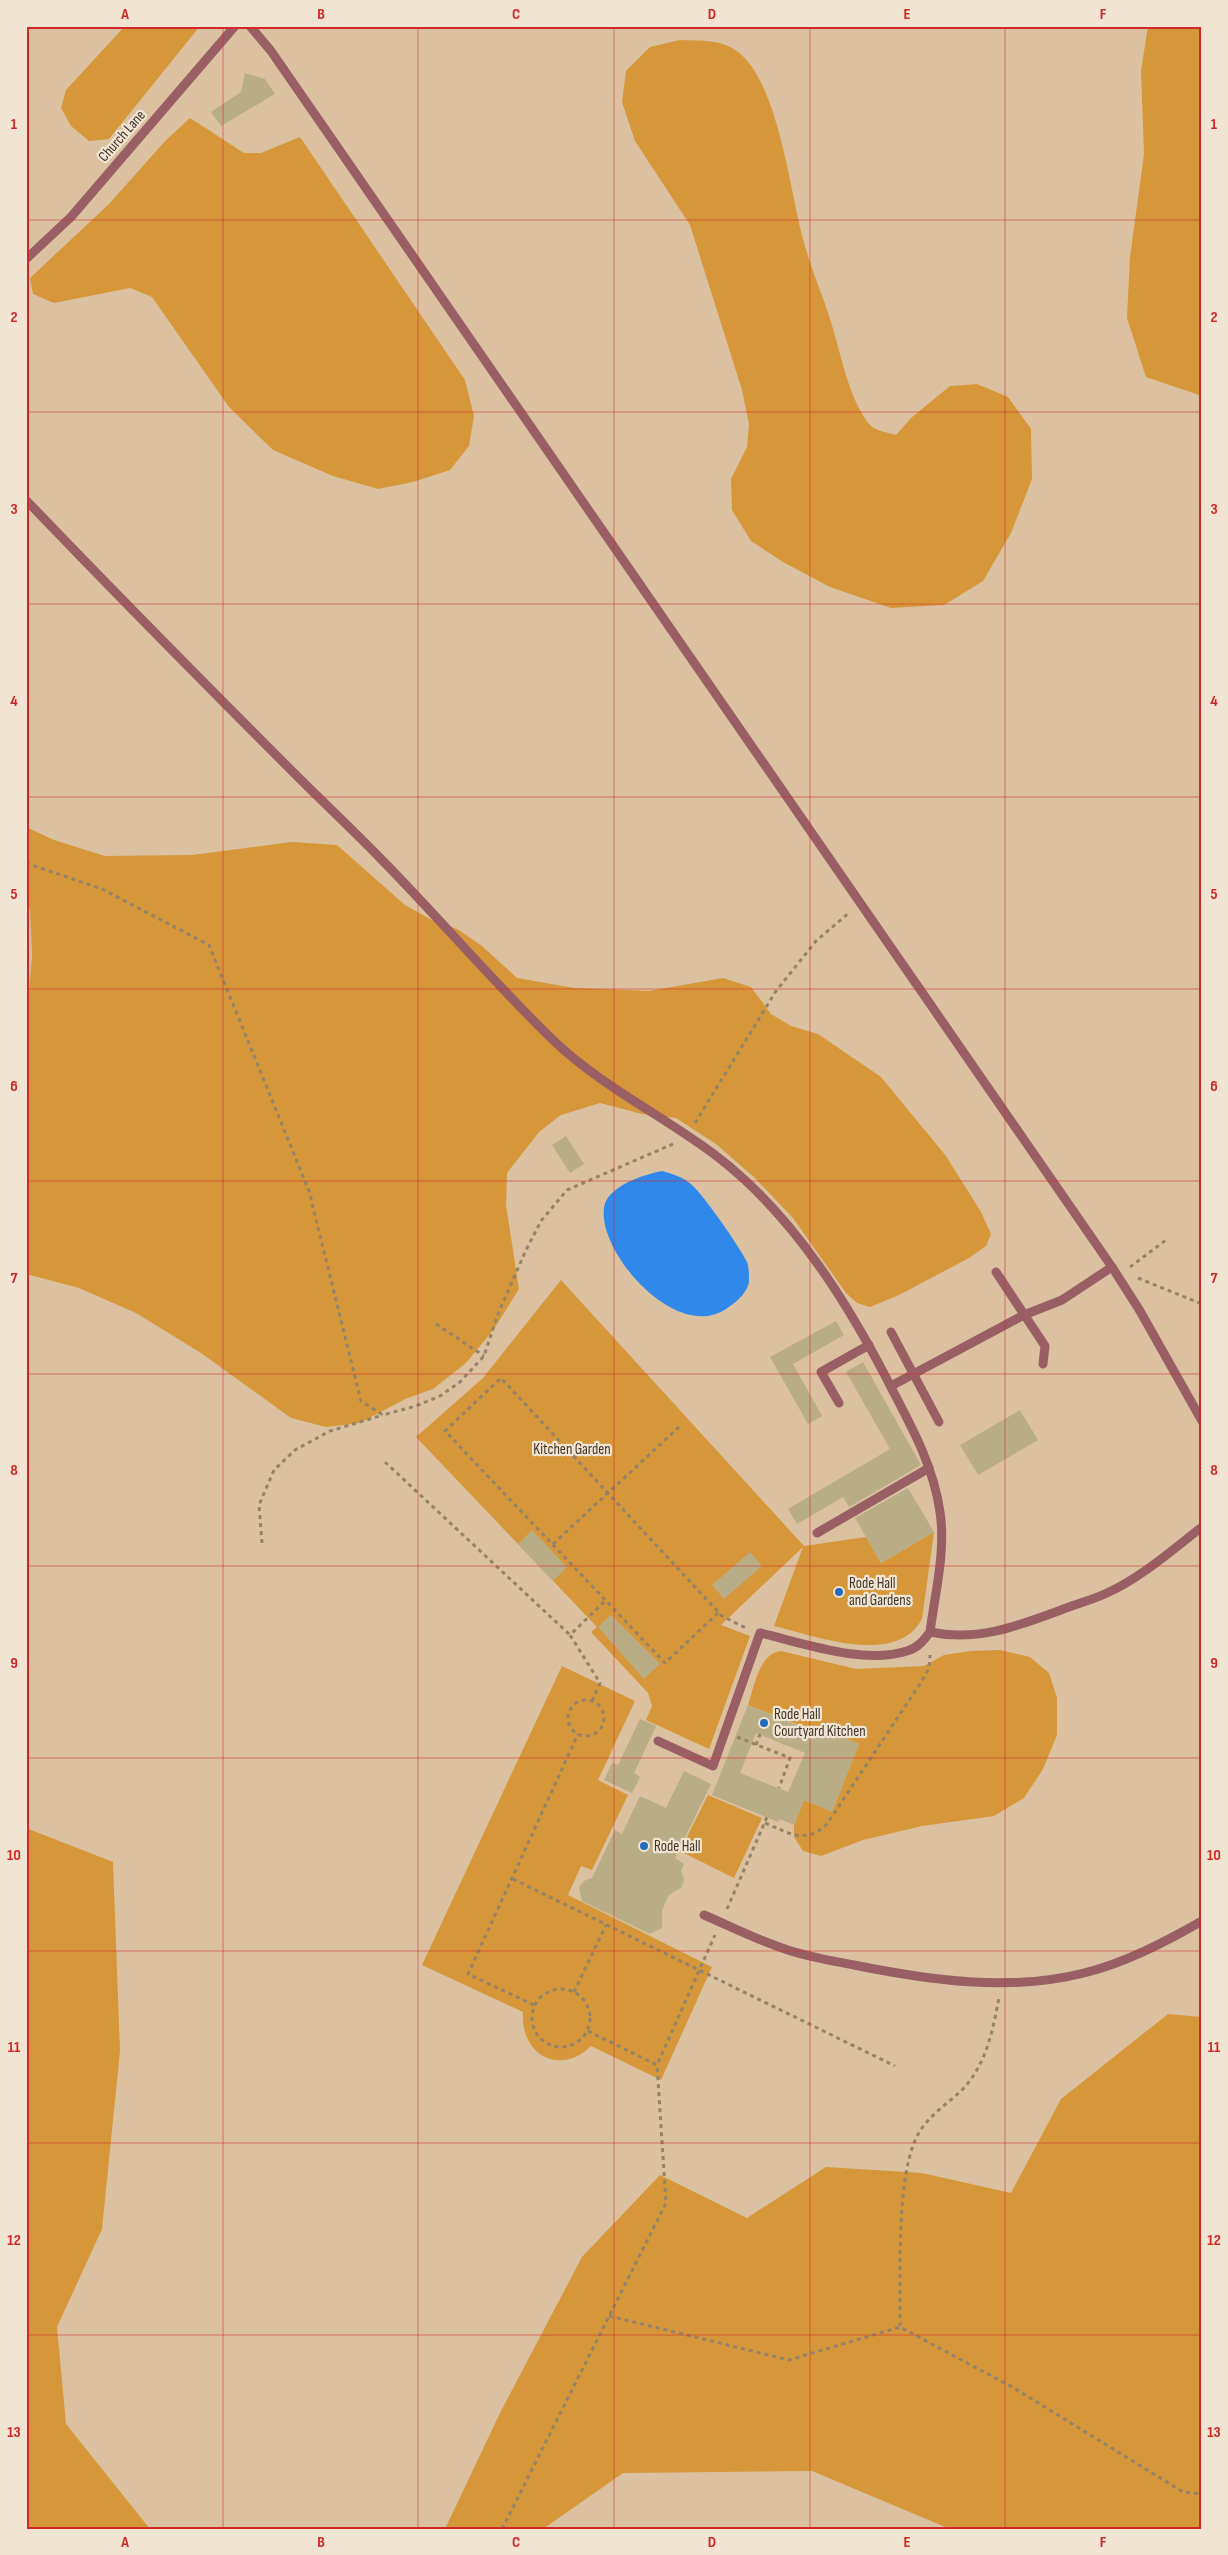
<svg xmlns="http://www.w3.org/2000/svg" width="1228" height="2555" font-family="'Sofia Sans Condensed',sans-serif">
<rect width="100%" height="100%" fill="#dbc19f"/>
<g fill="#d5973a">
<path d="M125,26H200L109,139L89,141L71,126L61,108L66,90Z"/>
<path d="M1148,26H1202V396L1146,377L1127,318L1130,257L1144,154L1141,71Z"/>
<path d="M680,40C700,41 722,39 738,52C778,82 790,191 803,239C811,270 825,300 834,332C842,360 851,404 871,426C877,431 889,433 896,435L911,418L950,386L977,384L1008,397L1031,429L1032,479L1011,533L983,581L944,605L891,608L830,587L783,562L751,541L732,510L731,479L747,447L749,424L742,390L690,225L635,141L622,102L626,71L650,47Z"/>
<path d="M190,118L244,153H261L300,137L465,380L474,416L469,446L450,470L413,482L378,489L333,476L273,450L229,407L152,297L130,288L54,303L33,294L30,278L109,204L166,140Z"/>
<path d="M26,827L54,840L105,856L192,855L292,842L337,845L405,905L432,920L457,929L482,946L517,978L574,988L649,991L723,978L751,987L771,1014L791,1026L818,1034L881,1077L946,1156L981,1212L991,1234L986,1246L969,1258L899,1295L870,1307L857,1303L846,1293L793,1218L755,1178L716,1144L676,1118L642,1114L600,1103L561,1115L539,1132L507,1173L506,1205L519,1289L494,1329L466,1363L433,1389L405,1399L360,1423L326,1427L291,1418L201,1353L136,1313L79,1288L26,1274V1029L32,955L30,909L26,903Z"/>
<path d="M561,1280L804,1546L866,1537L881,1563L934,1532L922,1619C896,1667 816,1636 774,1626L803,1547L721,1625L750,1636L709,1749L646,1720L652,1706L648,1693L591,1632L597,1627L416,1437L483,1378Z"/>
<path d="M1000,1650L1030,1657L1049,1673L1057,1698V1735L1043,1769L1024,1798L994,1816L922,1826L863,1840L821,1856L803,1851L794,1837V1825L804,1800L832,1811L859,1744L811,1725L809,1729L748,1705C754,1688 759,1653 781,1651L856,1669L924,1666L944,1655L971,1651Z"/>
<path d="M562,1666L635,1701L598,1780L628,1795L592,1870L581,1866L568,1895L712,1967L661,2080L591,2046C559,2077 520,2054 523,2012L422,1965Z"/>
<path d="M708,1795L762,1818L734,1878L680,1851Z"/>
<path d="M26,1828L113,1862L120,2051L102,2229L57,2327L66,2424L150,2529H26Z"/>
<path d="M1168,2014L1202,2017V2529H950L812,2471L623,2473L543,2529H445L501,2411L582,2257L660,2175L747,2218L826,2167L922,2173L1011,2193L1061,2099Z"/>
</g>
<path fill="#3089ea" d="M662,1171C673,1174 683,1177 692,1185C705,1197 739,1246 747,1262C749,1267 749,1275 749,1281C748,1293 735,1303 726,1309C669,1347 577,1226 611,1194C624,1181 644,1175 662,1171Z"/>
<g fill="#b9ad86" fill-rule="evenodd">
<path d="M245,73L265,79L275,94L221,126L211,112L241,92Z"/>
<path d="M566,1136L584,1164L570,1173L552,1145Z"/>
<path d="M836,1321L844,1335L793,1364L822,1416L808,1424L770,1357Z"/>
<path d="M863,1362L921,1465L849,1507L843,1497L797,1524L788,1509L890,1449L846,1372Z"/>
<path d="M1020,1410L1038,1440L978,1475L960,1445Z"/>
<path d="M908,1488L934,1532L881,1563L855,1518Z"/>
<path d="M532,1530L567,1567L553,1581L518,1544Z"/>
<path d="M750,1552L762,1566L724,1599L712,1585Z"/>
<path d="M611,1615L660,1664L644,1679L598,1627Z"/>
<path d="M748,1705L809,1730L811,1725L859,1744L832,1812L804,1800L794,1825L780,1819L778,1822L712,1795ZM756,1733L805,1753L788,1792L740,1773Z"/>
<path d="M640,1719L656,1726L634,1773L640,1777L632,1793L604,1780L612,1763L618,1765Z"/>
<path d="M684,1771L711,1784L675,1858L684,1864L681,1871L684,1879L682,1887L669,1895L662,1910V1928L650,1934L582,1901L579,1887L584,1881L592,1878L615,1830L622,1834L640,1796L666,1808Z"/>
</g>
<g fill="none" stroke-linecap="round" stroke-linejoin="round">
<g stroke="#948269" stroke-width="3" stroke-dasharray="4 4" stroke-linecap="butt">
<path d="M26,863L102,889L209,945L309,1191L361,1401L383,1415L416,1406L440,1396L460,1382L484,1356L498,1314L526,1250L541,1221L567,1190L673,1144"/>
<path d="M695,1123L776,991L816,941L850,912"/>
<path d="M1130,1267L1166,1240"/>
<path d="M1138,1278L1202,1304"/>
<path d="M436,1324L484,1356"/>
<path d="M385,1462L570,1635"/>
<path d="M262,1543L259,1505L274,1470L295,1450L330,1431L383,1415"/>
<path d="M553,1544L679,1427"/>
<path d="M718,1613L665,1663L445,1431L501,1378L722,1616L746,1628"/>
<circle cx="586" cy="1718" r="18"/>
<path d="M592,1701L600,1683L570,1635L606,1600"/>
<path d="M737,1737L790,1758L779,1788"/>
<path d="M756,1745L760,1734"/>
<path d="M765,1823C789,1833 805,1845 827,1824L920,1684L929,1668L930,1655"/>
<path d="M513,1879L895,2066"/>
<path d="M727,1909L767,1817"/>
<circle cx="561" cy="2018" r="29"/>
<path d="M574,1992L606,1925"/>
<path d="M534,2005L468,1974L578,1734"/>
<path d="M588,2031L657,2065L715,1935"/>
<path d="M609,2316L789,2360L900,2327L1014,2388L1183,2492L1202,2494"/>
<path d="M900,2326C901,2277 895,2170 920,2131C930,2115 948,2103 961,2091C986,2066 993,2030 999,1997"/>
<path d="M502,2529L666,2203L657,2065"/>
</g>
<g stroke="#995f65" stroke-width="9">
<path d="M250,26L271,51L1112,1267L1140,1311L1202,1421"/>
<path d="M26,259L71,217L235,26"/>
<path d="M26,500C115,593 205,684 296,775C324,803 354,831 382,860C440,919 494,983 553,1040C603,1088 666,1117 719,1158C796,1218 851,1308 894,1393C914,1431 934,1469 940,1512C946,1551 935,1593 930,1632C924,1640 918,1648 907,1651C864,1665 803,1643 760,1633L713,1766L658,1741"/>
<path d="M996,1272L1045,1346L1043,1364"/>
<path d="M891,1332L939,1422"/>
<path d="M891,1386L1024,1315L1062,1300L1112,1267"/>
<path d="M839,1403L821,1372L869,1345"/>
<path d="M817,1533L929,1468"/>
<path d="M930,1632C977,1642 1018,1626 1061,1610C1076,1604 1092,1600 1107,1593C1142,1577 1172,1550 1202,1527"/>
<path d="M704,1915C732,1927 759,1941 788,1950C809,1957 832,1961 854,1965C928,1980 1010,1992 1084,1973C1125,1963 1165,1942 1202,1921"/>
</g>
</g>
<path fill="none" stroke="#cf2928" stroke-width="1" stroke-opacity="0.55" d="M223,26V2529M418,26V2529M614,26V2529M810,26V2529M1005,26V2529M26,220H1202M26,412H1202M26,604H1202M26,797H1202M26,989H1202M26,1181H1202M26,1374H1202M26,1566H1202M26,1758H1202M26,1951H1202M26,2143H1202M26,2335H1202"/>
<g fill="#236cbc" stroke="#f1e4d3" stroke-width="2">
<circle cx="839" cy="1592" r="5"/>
<circle cx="764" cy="1723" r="5"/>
<circle cx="644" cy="1846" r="5"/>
</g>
<g text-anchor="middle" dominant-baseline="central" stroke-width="4.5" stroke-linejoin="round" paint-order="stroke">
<g font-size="15" fill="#413729" stroke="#f1e4d3">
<text transform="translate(122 136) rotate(-49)">Church Lane</text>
</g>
<g font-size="15" fill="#443420" stroke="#f1e4d3">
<text x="572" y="1449">Kitchen Garden</text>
</g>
<g font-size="15" fill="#413729" stroke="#f1e4d3" text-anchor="start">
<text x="849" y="1583">Rode Hall<tspan x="849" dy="17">and Gardens</tspan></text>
<text x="774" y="1714">Rode Hall<tspan x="774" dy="17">Courtyard Kitchen</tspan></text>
<text x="654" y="1846">Rode Hall</text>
</g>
</g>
<rect width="1228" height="2555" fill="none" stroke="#f1e4d3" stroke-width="55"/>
<rect x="28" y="28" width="1172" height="2500" fill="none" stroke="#cf2928" stroke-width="2"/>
<g font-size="16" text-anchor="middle" font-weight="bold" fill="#cf2928">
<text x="125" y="19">A</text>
<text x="321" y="19">B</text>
<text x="516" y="19">C</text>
<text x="712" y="19">D</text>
<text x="907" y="19">E</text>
<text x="1103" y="19">F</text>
<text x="14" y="129">1</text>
<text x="1214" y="129">1</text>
<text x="14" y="322">2</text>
<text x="1214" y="322">2</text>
<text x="14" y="514">3</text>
<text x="1214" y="514">3</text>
<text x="14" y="706">4</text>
<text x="1214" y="706">4</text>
<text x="14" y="899">5</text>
<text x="1214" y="899">5</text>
<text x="14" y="1091">6</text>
<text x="1214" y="1091">6</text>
<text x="14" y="1283">7</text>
<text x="1214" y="1283">7</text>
<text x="14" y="1475">8</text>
<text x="1214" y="1475">8</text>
<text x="14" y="1668">9</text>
<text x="1214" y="1668">9</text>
<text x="14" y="1860">10</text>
<text x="1214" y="1860">10</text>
<text x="14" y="2052">11</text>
<text x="1214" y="2052">11</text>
<text x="14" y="2245">12</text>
<text x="1214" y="2245">12</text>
<text x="14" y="2437">13</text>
<text x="1214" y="2437">13</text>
<text x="125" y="2547">A</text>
<text x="321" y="2547">B</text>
<text x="516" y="2547">C</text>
<text x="712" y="2547">D</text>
<text x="907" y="2547">E</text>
<text x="1103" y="2547">F</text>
</g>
</svg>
